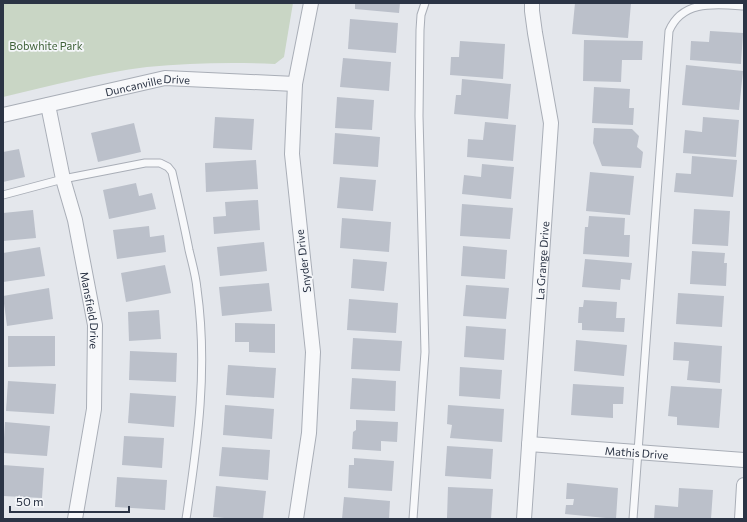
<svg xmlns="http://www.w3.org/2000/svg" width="747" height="522" font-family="Commissioner,sans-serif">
<rect width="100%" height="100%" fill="#e4e7ec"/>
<path fill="#c9d6c5" d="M3,3H293L284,57L275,64C232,62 190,63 147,67C98,73 50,86 3,97Z"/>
<g fill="#bbc0ca">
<path d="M355,3H400L399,13L355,9Z"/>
<path d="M575,3H631L628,38L572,34Z"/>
<path d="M350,19L398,23L396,53L348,49Z"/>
<path d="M710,31L743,33L741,64L690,60L691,41L709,42Z"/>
<path d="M584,40L643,41L642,60H622L621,82L583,81Z"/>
<path d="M460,41L505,44L503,79L450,75L451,57H459Z"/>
<path d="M343,58L391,62L389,91L340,87Z"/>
<path d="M686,65L743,71L739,110L682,105Z"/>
<path d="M462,79L511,84L508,119L454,114L456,95H461Z"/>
<path d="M594,87L630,89L629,108H634L633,125L592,123Z"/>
<path d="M337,97L374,100L372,130L335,128Z"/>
<path d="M215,117L254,119L252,150L213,148Z"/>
<path d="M703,117L739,120L736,157L683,153L685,130L702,132Z"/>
<path d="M485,122L516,125L513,161L467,157L468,139L483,140Z"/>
<path d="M134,123L141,152L98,162L91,133Z"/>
<path d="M594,128L632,129L639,136L637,147L643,152L641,168L602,166L593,143Z"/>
<path d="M335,133L380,137L378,167L333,164Z"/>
<path d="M19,149L25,177L3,182V152Z"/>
<path d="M692,156L737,160L733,197L674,192L676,173L691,174Z"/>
<path d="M256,160L258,189L206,192L205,163Z"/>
<path d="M482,164L514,167L511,199L462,194L464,175L481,177Z"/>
<path d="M590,172L634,176L630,215L586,211Z"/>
<path d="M340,177L376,180L373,211L337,208Z"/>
<path d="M136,183L139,196L152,193L156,209L109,219L103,190Z"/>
<path d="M258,200L260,230L214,234L213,217L226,216L225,202Z"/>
<path d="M462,204L513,208L510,239L460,236Z"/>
<path d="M694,209L730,211L728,246L692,244Z"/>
<path d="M33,210L36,238L3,241V213Z"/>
<path d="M589,216L625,218L624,235H630L629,257L583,254L585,227H588Z"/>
<path d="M342,218L391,222L389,252L340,248Z"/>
<path d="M149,226L150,237L164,235L166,252L117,259L113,230Z"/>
<path d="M264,242L267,271L220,276L217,247Z"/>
<path d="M463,246L507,250L505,279L461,276Z"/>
<path d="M40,247L45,276L3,282V253Z"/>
<path d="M692,251L725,253L724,263H727L726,286L690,284Z"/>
<path d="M353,259L387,262L384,291L351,288Z"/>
<path d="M585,259L632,263L630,280L621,279L620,290L582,287Z"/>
<path d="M165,265L171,293L126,302L121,273Z"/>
<path d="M269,283L272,311L222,316L219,287Z"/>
<path d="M466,285L509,288L506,319L463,316Z"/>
<path d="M49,288L53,319L7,326L3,296Z"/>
<path d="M678,293L724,296L722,327L676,324Z"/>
<path d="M349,299L398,303L396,333L347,330Z"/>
<path d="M584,300L617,302L616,318H625L624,332L582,330V323H578L579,307H583Z"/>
<path d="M159,310L161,339L129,341L128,312Z"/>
<path d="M235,323L275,324V353L249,352V342H235Z"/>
<path d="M466,326L506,329L504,360L464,357Z"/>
<path d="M8,336H55V366L8,367Z"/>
<path d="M353,338L402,341L400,371L351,369Z"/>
<path d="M576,340L627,345L624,376L574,371Z"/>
<path d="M674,342L722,346L720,383L687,380L689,361L673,360Z"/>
<path d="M130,351L177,353L176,382L129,380Z"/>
<path d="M228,365L276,368L274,398L226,395Z"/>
<path d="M460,367L502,370L500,399L459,396Z"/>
<path d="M352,378L396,381L395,411L350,409Z"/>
<path d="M8,381L56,384L54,414L6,411Z"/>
<path d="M573,384L624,387L623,404H613V418L571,415Z"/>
<path d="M671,386L722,389L719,428L677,425V417L668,416Z"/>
<path d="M130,393L176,396L174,427L128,423Z"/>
<path d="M225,405L274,409L272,439L223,435Z"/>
<path d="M448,405L504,409L502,442L450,438L452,425L447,424Z"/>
<path d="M356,420L398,422L397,442L381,441V451L352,449L353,432L356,430Z"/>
<path d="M5,422L50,426L47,456L3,453Z"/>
<path d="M124,436L164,438L162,468L122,465Z"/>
<path d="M447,446L493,449L491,479L445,476Z"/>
<path d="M222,447L270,450L268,480L219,476Z"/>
<path d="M354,458L394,461L392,491L348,488L349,465H354Z"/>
<path d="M3,465L44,468L42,498L3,496Z"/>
<path d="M117,477L167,480L165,510L115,507Z"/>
<path d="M567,483L618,488L616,519L565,514L566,505H573L574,499H566Z"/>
<path d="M216,486L266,491L263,519H236L213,517Z"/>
<path d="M448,487L493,489L491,519L447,518Z"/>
<path d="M679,488L713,490L711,519H654L655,505L678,507Z"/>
<path d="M344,497L390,501L389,519H342Z"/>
</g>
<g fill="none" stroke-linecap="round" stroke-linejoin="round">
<g stroke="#a9aeb7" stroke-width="9">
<g id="service">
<path d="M3,195L63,179L145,163H160L168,167L172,172C178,198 184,224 189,250C192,263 196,276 197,289C208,367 198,441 186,519"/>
<path d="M413,519L425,352L419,116L420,30L421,15L425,3"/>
<path d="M633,519L669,31C682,0 714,4 744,6"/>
</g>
</g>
<g stroke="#a9aeb7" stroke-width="16">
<g id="minor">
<path id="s1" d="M48,105L63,179L75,220L95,325L94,409L75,519"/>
<path id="s2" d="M3,115L165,78L295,84"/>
<path id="s3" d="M529,444L744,460"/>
<path d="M296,519L309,433L313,352L292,154L295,84L311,3"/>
<path id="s4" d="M524,519L551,123L535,33L532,11V3"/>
<path d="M742,519L744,485"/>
</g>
</g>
<use href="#service" stroke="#f7f8fa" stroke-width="7"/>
<use href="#minor" stroke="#f7f8fa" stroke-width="14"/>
</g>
<g text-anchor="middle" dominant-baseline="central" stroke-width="3.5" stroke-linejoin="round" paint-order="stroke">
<g font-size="11" fill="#3f6138" stroke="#f4f6f9">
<text x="46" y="45">Bobwhite Park</text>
</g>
<g font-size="11" fill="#2b3445" stroke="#f4f6f9">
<text stroke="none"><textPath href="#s2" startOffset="148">Duncanville Drive</textPath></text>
<text stroke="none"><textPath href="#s4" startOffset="259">La Grange Drive</textPath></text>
<text transform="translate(303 261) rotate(-97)">Snyder Drive</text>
<text stroke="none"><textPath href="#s1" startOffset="210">Mansfield Drive</textPath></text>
<text stroke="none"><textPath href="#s3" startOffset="108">Mathis Drive</textPath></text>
</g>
</g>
<rect width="747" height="522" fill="none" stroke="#2b3445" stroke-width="8"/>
<path d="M10 506v6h119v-6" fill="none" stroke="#2b3445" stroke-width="2"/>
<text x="16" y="506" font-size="12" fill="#2b3445" stroke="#f4f6f9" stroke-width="3" paint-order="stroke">50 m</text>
</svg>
